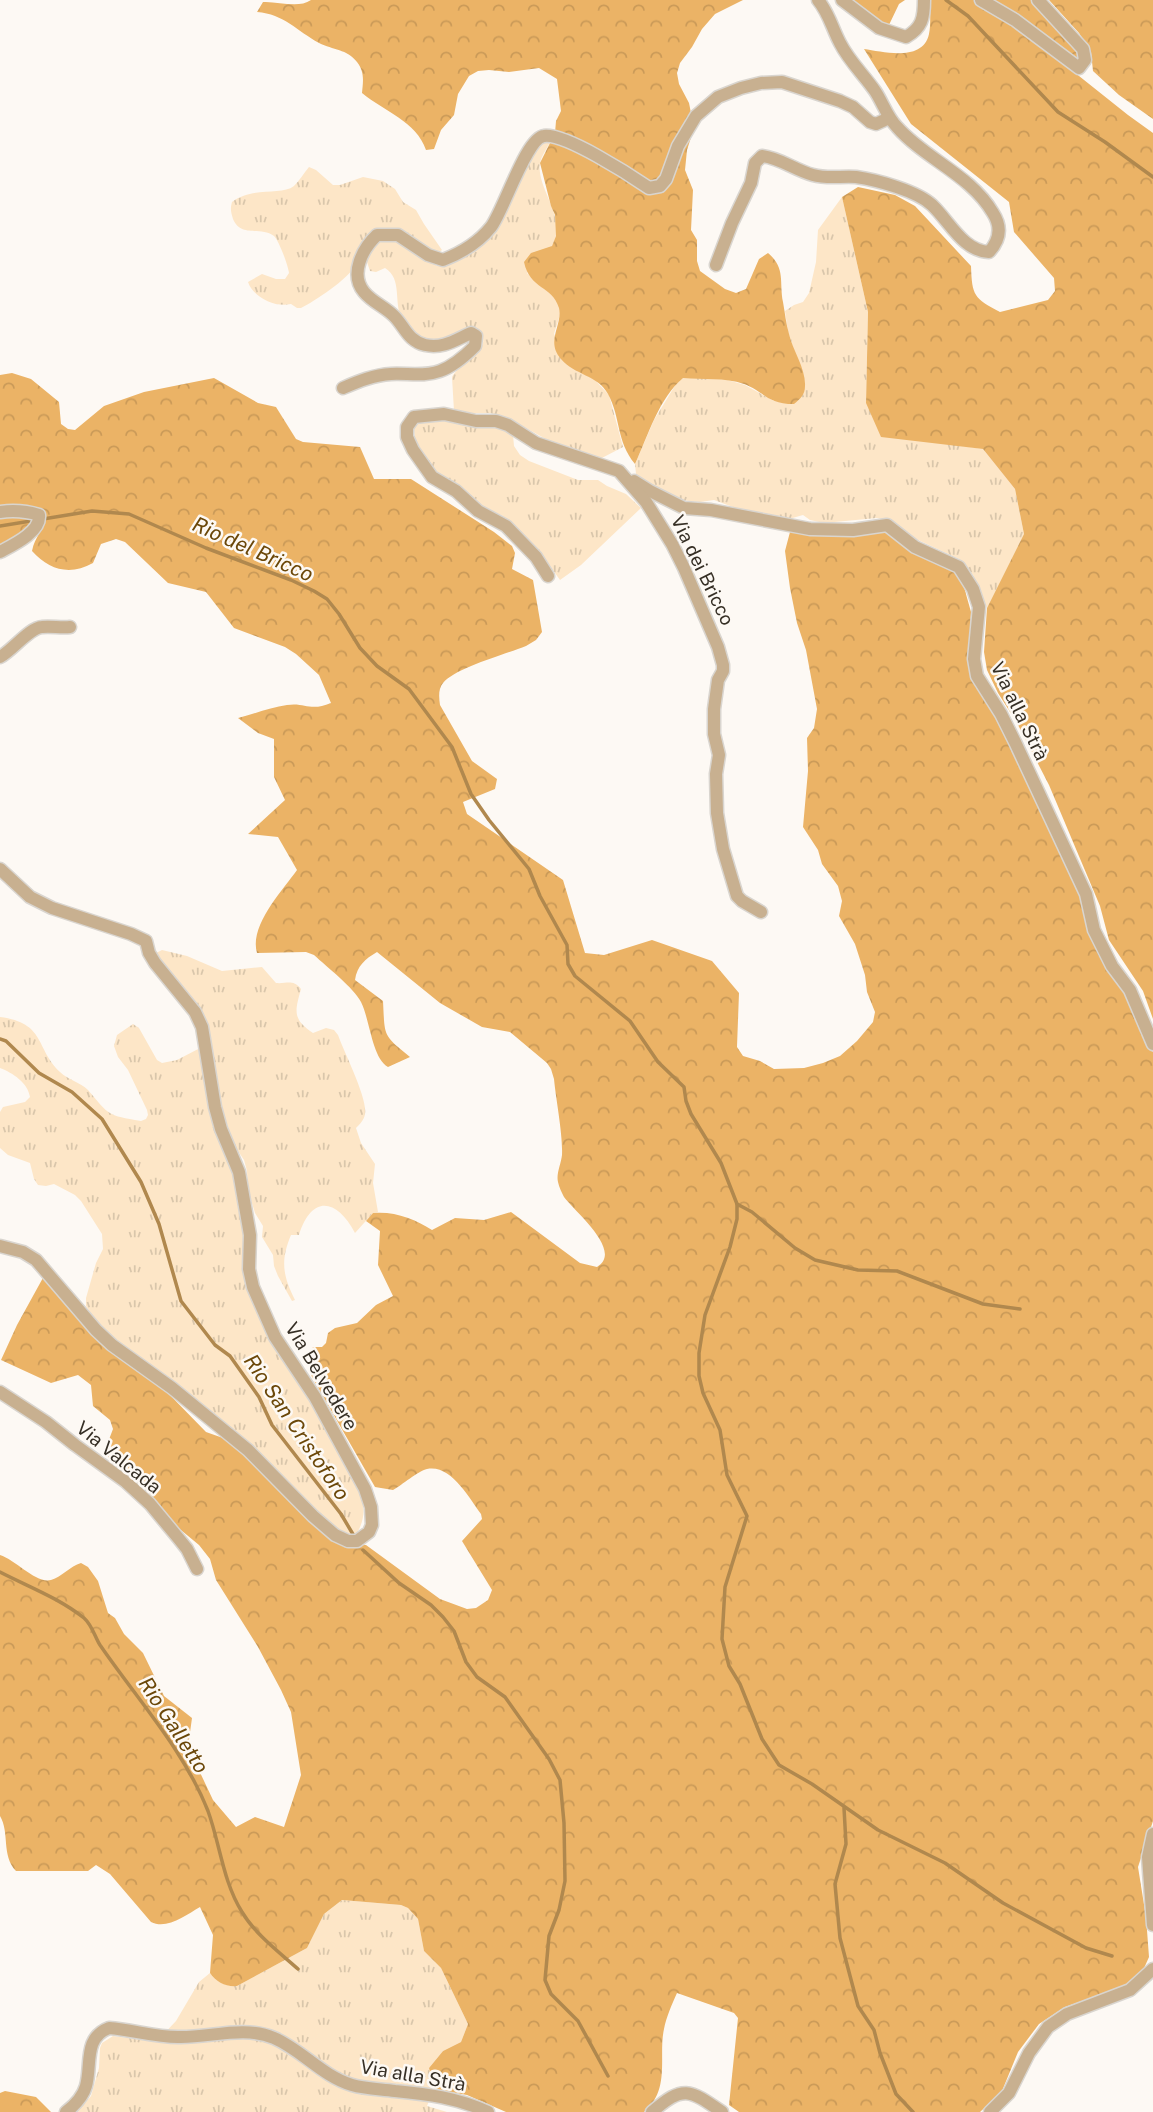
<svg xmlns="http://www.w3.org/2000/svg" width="1153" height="2112" font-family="'Public Sans',sans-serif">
<defs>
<pattern id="grass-tufts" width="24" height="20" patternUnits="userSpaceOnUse" patternTransform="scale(1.75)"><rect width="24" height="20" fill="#fde6c7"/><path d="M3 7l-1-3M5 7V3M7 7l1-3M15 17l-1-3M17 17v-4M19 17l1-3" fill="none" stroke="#d9c6ab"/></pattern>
<pattern id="forest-crowns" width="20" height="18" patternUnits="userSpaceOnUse" patternTransform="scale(1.75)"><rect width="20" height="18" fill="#ebb366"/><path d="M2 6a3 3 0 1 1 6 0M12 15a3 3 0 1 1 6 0" fill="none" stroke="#ca9a58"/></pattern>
</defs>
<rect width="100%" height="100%" fill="#fdf9f4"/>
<g fill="url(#grass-tufts)">
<path d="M544,142H550C547,149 541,156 540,163C536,188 567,217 553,244C547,254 535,264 527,273C537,286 559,293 560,311C560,318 556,327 554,334L575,370L594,379L609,395L623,447L600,459L560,447L506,417L490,413H464L454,411L452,377C458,366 482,350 483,343C484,338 482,336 479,332L446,342L421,340C415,334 406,327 402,319C393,303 403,279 385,268L376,272L370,271L365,256L377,239L398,240L437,266L461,259L473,251L529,154Z"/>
<path d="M309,167L316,170L333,185H340L363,177L383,181L395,189L403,202L416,210L424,224L442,250L438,253C416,248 402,227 378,228C361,240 364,249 355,266C348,279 315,301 301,308H297L291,304C275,308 253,297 248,282L262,274L276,279H285L289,273C288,265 279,241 274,236C260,226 241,238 233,219C231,212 230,209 232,202C253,186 281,196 294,186C299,181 304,173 309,167Z"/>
<path d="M842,197L868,312L866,403L942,443L983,449L1015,489L1024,534L987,608L973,575L959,559L916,539L891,521L877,518L824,523L810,520L803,515L789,519L741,510L714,500L700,502L680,500L640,479L636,474L635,464L654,420L676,384L683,377L724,379L745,385L774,401L796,356L788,332L785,311L794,305L803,302L809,293L816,262L818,230Z"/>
<path d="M425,419L493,424L513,435L514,446L520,455L529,461L578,480H598L607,486L626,494L641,508L581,565L560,580L550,566L503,516L479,505L440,476L428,464L415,439L414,428L416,423Z"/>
<path d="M162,950L187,956L222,971L262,967L276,983C287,984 293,979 301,989C295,1011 292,1019 313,1033L326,1028L334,1030L338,1035C344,1052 368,1099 365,1114C364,1120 360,1124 356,1128L361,1143L375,1164L373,1183L378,1212L373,1213L355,1233C337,1199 312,1194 299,1235H291C280,1261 283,1276 295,1300L292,1301L278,1276L274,1266L273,1255L262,1237L263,1226L255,1213L248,1190L247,1171L244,1160L234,1145L220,1103L209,1030L202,1015L158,961L156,953Z"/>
<path d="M0,1017C46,1023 35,1048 60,1072C68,1080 80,1082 88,1090C110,1116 107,1115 141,1121L146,1119L148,1115L147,1110L128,1070L118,1057L114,1046L117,1035L133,1024L139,1028L157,1060L162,1063L177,1060L202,1047L208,1100L232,1162L245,1232L244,1262L301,1382L358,1483C364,1502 367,1516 357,1533L347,1536L321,1518L239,1434L219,1422L109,1337L90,1312L86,1306V1298L96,1263L103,1249L102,1234L81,1201L75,1195L54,1184L46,1186L38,1185L34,1179L30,1163L8,1155L0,1148V1112L3,1107L25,1102L30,1097C28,1083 13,1073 0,1068Z"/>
<path d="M342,1900L401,1905L408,1908L418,1919L424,1951L441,1968L468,2024L461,2042L443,2051L429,2068L434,2089L427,2106L447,2112H77L91,2096L99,2068L100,2048L102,2043L113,2036L156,2042L176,2021L199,1982L210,1973C216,1982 226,1986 237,1986L307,1948L324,1914Z"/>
</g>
<g fill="url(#forest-crowns)">
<path d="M311,0H743L715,14L702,29L692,47L680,63L677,73L679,84L689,103L694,128L687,150L685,170L693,190L691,230L697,240V261L700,271L725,289L736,293L746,289L759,259L768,253C786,268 779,282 783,302C785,313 786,324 789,334C793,351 806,369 805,386C805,395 800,399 794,404C767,404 765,392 744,384C724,377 704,380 683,378C659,398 648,436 635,464C616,441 621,418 608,394C598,375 574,375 561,359C545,341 563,325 559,308C552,285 530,290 524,262L531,253L552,246L556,236L555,215L551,206L540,163L555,133L556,121L561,111L557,79L539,68L509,72L489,70L478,71L469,76L458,94L454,115L441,130L434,149L426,150C416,121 385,112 362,93C363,82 365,72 357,62C347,49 333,50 319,43C297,31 284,14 257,12L263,2C278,1 298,9 311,0Z"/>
<path d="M853,0H905L899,4L888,27L875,20Z"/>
<path d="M930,0H975L1020,29L1128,115L1153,133V1019L1143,991L1109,940L1100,906L1049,785L1017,723L998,693L987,670L984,652L987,608L1024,534L1015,489L983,449L881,437L866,403L868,312L842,197L858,187L895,195L915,206L971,266C972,296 974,298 1000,312L1048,300L1055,291L1054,278L1014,232L1009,202L911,124L864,49C884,52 923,62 929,34C931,24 930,11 930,0Z"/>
<path d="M991,0H1032L1047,19L1072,42L1080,52L1078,63Z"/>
<path d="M1049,0H1153V119L1119,95L1093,71L1091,52L1079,33Z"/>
<path d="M12,373L31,379L59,402L61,424L68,429L75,430L104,406L144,392L214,378L258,403L276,407L296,439L303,442L360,447L374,479H411L494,532L512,546L515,553L512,569L533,580L542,632L536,640L526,646C506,654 455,668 443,683C438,689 439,698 440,705L472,761L497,779L495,789L463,802L467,814L563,880L585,953L604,955L652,940L712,961L739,993L737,1047L743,1056L760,1061L774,1069L804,1068L823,1063L840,1056L857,1041L873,1022L875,1012L867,992L865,975L855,944L839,916L842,901L838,886L822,864L818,850L803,827L808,771L807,738L814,728L817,709L806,650L797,623L790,588L785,551L790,532L829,536L854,535L885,531L955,572L964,587L971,612L969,659L971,678L997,716L1136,1015L1146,1044L1153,1052V1821L1138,1867L1146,1917L1149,1957L1141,1975L1125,1986L1065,2007L1039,2024L1018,2052L1002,2091L980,2112H739L729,2105L738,2018L734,2013L677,1993C672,2004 666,2018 664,2029C658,2056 671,2090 644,2112H506L467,2095L434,2089L429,2068L443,2051L461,2042L468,2024L441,1968L424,1951L418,1919L408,1908L401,1905L342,1900L324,1914L307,1948L237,1986C226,1987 216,1982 210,1973L213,1935L200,1907C186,1915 167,1930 151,1922L110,1874L96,1865L88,1871H16C1,1855 10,1833 0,1816V1555C16,1560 36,1584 51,1580C62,1577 70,1566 81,1563L88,1567L98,1581L108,1613L115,1618L124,1634L143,1653L164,1696L192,1718L188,1747L213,1800L236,1827L255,1817L284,1827L301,1775L291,1712L281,1690L258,1647L216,1580L210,1559L199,1545L176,1526L149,1495L112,1464L105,1450L113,1429L110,1420L93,1406L91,1385L78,1375L51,1383L1,1360L17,1325L44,1276L113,1351L166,1391L206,1432L223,1438L239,1447L340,1544L366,1545L440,1599L467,1609L476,1608L488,1600L492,1590L462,1541L482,1519L481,1514C469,1498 451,1464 427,1469C418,1471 402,1485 393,1490L375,1487L312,1377C308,1364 307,1359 313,1347H322L326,1343L328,1333L335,1328L357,1323L376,1305L393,1296L378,1265L380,1231L366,1221L373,1213C395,1211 415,1219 432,1230L455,1218L484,1220L511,1212L580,1263L597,1267C624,1251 574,1211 564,1197C562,1193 559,1187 558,1182C556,1174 561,1164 562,1155C563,1135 556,1100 554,1079L551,1069L547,1063L510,1032L482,1027L440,1003L377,952C365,959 357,966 355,980L383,1001C385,1037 382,1034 410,1057L388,1067C372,1058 370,1020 361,1002C354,988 327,967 314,955L306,952L257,953C249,926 282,891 297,870L278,837L248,834L285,800L274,777V739L258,733L238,718C254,714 271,707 287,705C305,702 310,712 331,703L319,675L296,654L285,647L234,628L206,592L168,583L125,542L116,539L101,544L93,563C70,576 49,570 32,551C35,536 43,532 44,518L29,507L0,505V375Z"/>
<path d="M0,514L34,518L32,528L0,545Z"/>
<path d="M5,2091L36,2097L51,2112H0V2093Z"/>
</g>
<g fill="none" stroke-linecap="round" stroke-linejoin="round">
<g stroke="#b0884e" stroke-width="3.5">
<path d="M946,0L968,16L1058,112L1105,142L1153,177"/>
<path d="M0,526L92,511L129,514L206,548L291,580L314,591L327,599L339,614L360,648L377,666L409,689L452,747L471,794L489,820L529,869L540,896L567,945L568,964L575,976L630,1021L658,1062L684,1087L686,1101L691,1114L721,1163L737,1204L752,1212L795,1248L815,1260L858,1270L897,1271L983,1304L1020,1309"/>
<path d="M0,1039L6,1041L39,1073L72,1092L102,1119L141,1182L159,1224L181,1301L215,1345L230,1356L259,1397L272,1425L341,1514L354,1536"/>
<path d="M737,1204V1219L730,1247L705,1315L699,1353V1376L703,1393L720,1430L727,1475L747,1516L725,1587L722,1639L729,1666L740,1684L762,1739L779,1765L812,1784L878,1830L945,1863L1003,1903L1086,1948L1112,1956"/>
<path d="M363,1550L399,1583L431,1605L443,1617L454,1631L466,1662L477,1677L505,1697L549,1759L560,1780L564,1823L565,1881L559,1910L549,1936L545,1980L551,1994L578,2021L608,2076"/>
<path d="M0,1572C29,1587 59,1598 84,1618C92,1625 95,1637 100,1645C137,1699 184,1750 208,1811C220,1844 223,1882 242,1912C255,1934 279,1952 298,1969"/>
<path d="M844,1808L846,1844L835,1884L840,1938L858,2006L874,2030L880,2053L896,2094L913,2112"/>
</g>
<g stroke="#d9d5cf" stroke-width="15">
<g id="street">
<path d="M842,0L879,28L906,37C922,28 924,18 924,0"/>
<path d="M981,0L1015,20L1079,68L1085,60L1083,49L1038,0"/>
<path d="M716,265L732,223L751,183L755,163L762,156C780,158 795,170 813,175C827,179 841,176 856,177C877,180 917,191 932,205C950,222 963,251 989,252C1000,240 1002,227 993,213C971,175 925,159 897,127C887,117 883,103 875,91C864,75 849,61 840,43C832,28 829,13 818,0"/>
<path d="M343,388C359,381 374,375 391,374C407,373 424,377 440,371C454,366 465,356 475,346L476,336L471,333C455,340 443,349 425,345C408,341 405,327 394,316C385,307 372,302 364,292C349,274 363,248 377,235H398L428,255L443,260C461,253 479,242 491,227C504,210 526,138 544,136C565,133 630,175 649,188L660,186L666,179L678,146L696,116L718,97L741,88L761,83L782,82L840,101L853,107L870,122L876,124L889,118"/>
<path d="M634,481L650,491L684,508L711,510L810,529L853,530L887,525L915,547L959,567L973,589L979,607L974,659L977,676L1001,714L1015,742L1086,894L1094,930L1112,966L1130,990L1153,1044"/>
<path d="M0,512C14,510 26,511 39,515C41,532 13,545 0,552"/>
<path d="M548,576L536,557L506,526L478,511L456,491L432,477L413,450L407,437V427L414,417L444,414L476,421H496L508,425L536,443L619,471L646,502L672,544L684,568L718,647L723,665V671L718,680L714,709V734L719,755L716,774L717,813L723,849L737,896L742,901L761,912"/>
<path d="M0,657C13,650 29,628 42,627C51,626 61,628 70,627"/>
<path d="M0,869L30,897L52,908L131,934L146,941L149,953L155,963L195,1012L202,1027L215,1107L221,1129L239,1172L250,1235L249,1269L253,1287L275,1337L315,1397L365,1489L371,1507L372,1525L369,1532L357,1541H348L335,1535L313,1516L248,1450L172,1388L112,1345L96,1330L36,1260L23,1252L0,1246"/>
<path d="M0,1392L46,1422L75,1445L126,1482L150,1504L179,1539L187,1549L197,1569"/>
<path d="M1153,1834L1148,1857L1153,1925"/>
<path d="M66,2112C75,2105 83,2097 86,2086C92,2065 83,2038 109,2028C133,2030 155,2037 178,2037C210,2038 243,2025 274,2038C302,2050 322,2076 352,2085C366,2089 380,2089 395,2091C428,2094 458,2098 488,2112"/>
<path d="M652,2112C683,2085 689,2089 722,2112"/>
<path d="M990,2112L1009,2093L1029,2053L1048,2027L1067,2014L1130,1990L1153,1969"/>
</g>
</g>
<use href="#street" stroke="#c8b090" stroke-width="12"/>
</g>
<g text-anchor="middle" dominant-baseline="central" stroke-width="5" stroke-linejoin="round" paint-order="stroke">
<g font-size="19" fill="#362f25" stroke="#fdf9f4">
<text transform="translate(703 570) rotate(64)">Via dei Bricco</text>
<text transform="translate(1020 711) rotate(64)">Via alla Strà</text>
<text transform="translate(322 1376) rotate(59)">Via Belvedere</text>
<text transform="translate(119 1457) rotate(39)">Via Valcada</text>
<text transform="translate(413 2075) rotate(10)">Via alla Strà</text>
</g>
<g font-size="21" font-style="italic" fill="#6b4708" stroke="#fdf9f4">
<text transform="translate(253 549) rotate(24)">Rio del Bricco</text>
<text transform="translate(297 1427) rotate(56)">Rio San Cristoforo</text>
<text transform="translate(174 1725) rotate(57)">Rio Galletto</text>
</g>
</g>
</svg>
